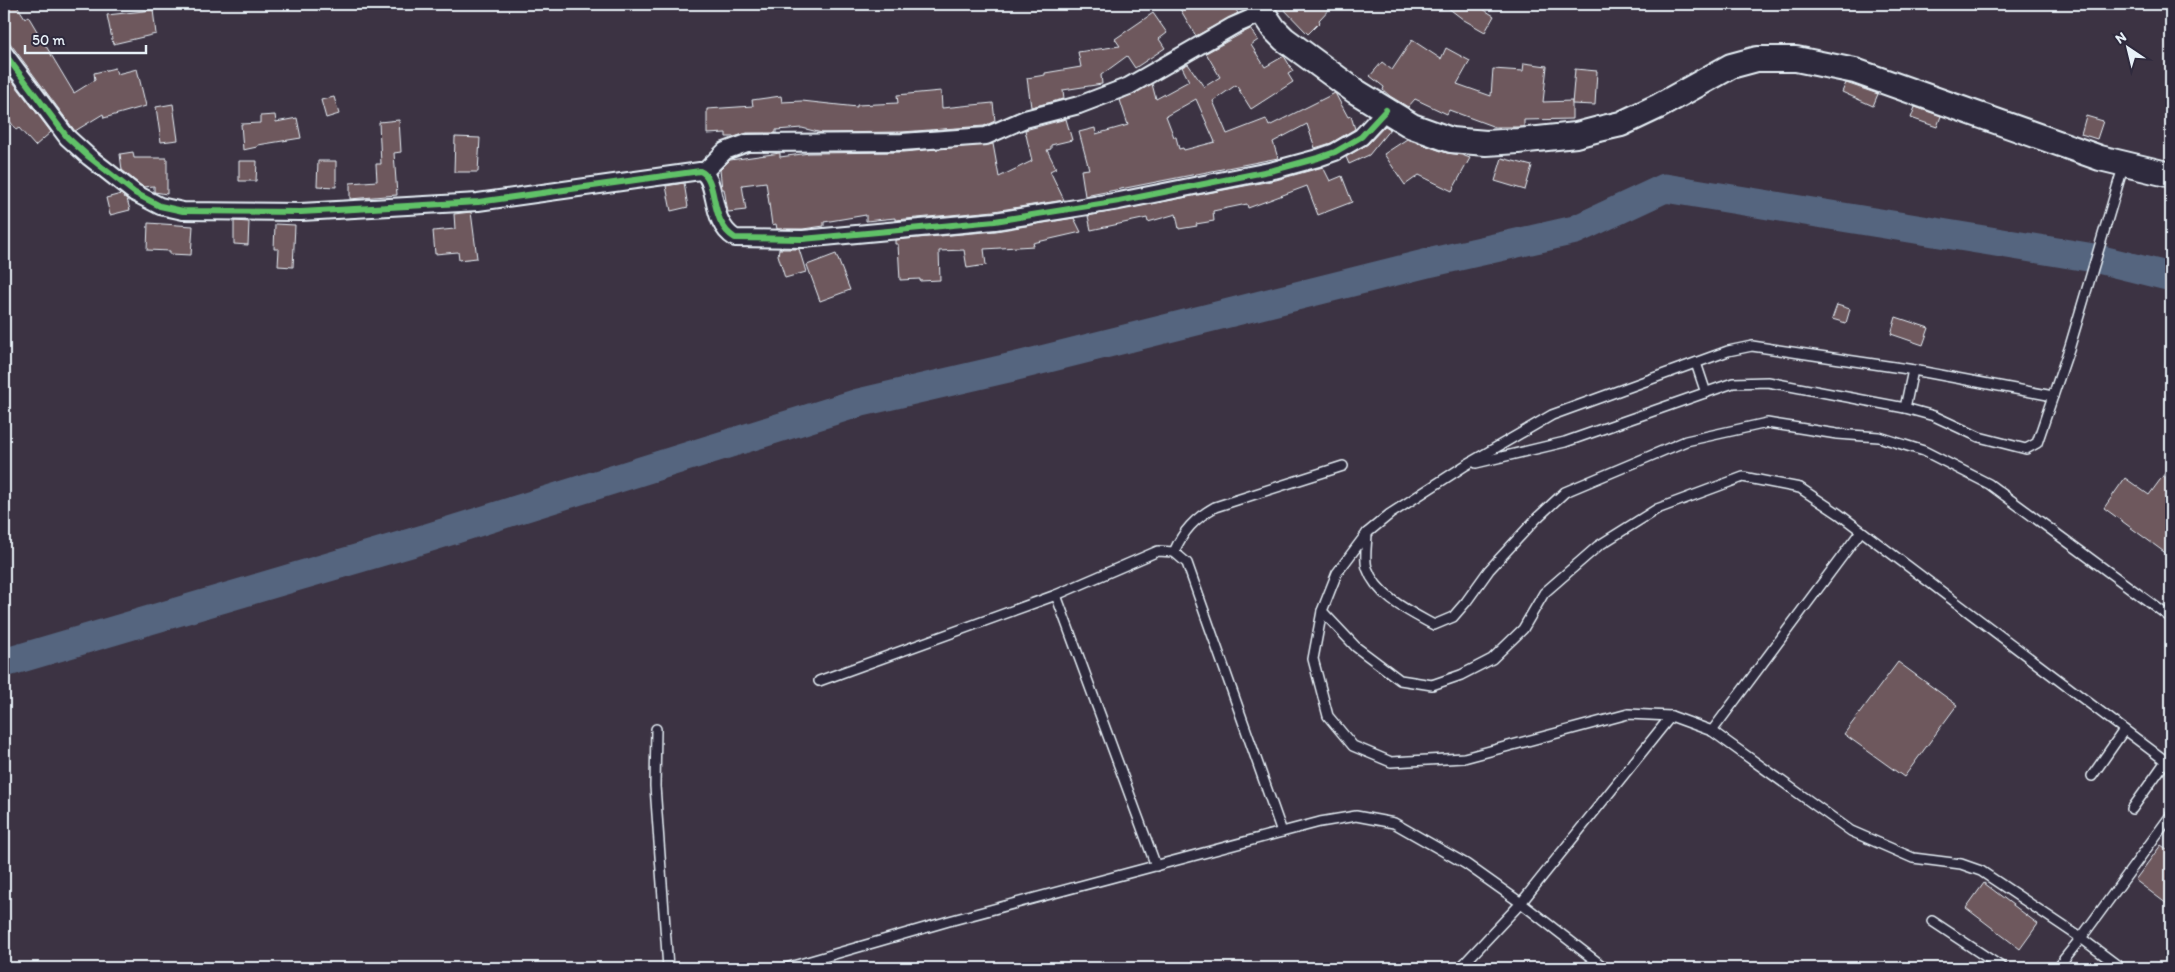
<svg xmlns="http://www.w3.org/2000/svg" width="2175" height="972" font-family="Itim,sans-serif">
<rect width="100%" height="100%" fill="#3c3343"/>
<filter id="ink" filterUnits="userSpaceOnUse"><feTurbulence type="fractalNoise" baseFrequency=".02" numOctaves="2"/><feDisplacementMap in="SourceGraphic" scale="10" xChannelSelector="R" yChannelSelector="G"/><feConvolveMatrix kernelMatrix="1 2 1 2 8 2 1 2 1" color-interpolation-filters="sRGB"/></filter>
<g filter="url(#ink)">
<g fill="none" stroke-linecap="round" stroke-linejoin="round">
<path stroke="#54657f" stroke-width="29" d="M4,663L424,539L858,403L1021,365L1428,263L1575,230L1665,188L2094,258L2171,277"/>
</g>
<g fill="#6e585d" stroke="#e8f1f8" fill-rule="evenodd">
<path d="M4,4H16L25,18L28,16L74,93L95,80L94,73L115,68L117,74L137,69L146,106L104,118L103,114L75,131L4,35Z"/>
<path d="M1177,4H1232L1238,13L1196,36Z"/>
<path d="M1279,4H1334L1319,20L1320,22L1308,34Z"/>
<path d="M1443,4H1475L1494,16L1485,32L1464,20Z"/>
<path d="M153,10L156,34L113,44L107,15Z"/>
<path d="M1153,13L1167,33L1159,39L1165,48L1135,68L1127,56L1101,75L1102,84L1063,90L1064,99L1031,107L1027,78L1045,75V73L1081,67L1078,52L1120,46L1115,39Z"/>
<path d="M1250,29L1258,40L1251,45L1265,67L1284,56L1293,71L1288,74L1293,82L1251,109L1236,85L1213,101L1227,134L1266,119L1269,126L1335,93L1348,117L1351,116L1355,129L1331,143L1315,148L1307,124L1273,142L1278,158L1085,196L1081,170L1089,169L1079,132L1095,128L1096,134L1128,125L1120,100L1152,84L1156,99L1189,81L1182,67L1188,64L1204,87L1220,77L1206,53ZM1196,99L1215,142L1184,150L1183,148L1179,149L1176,137H1174L1166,116Z"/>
<path d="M1412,40L1441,59L1446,48L1470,61L1457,84L1491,96L1493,69L1523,71L1524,63L1547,66L1543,102L1572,101V119L1524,120V127H1495L1449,110L1447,114L1415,99L1408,107L1390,96L1383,90L1384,87L1370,76L1382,62L1392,70Z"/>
<path d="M1575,69L1597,71L1595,105L1572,104Z"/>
<path d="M4,70L51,132L35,146L19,128L16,130L4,112Z"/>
<path d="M1846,83L1878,94L1873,106L1842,92Z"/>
<path d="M941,91L942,108L993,103L995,121L984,126L902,132L822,133L802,128L776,130V133H747L734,137H726V133L707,134V109L753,106L752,100L781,96L782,102L802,101L857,107V105L898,103L897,95Z"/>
<path d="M334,97L339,114L326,118L321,100Z"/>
<path d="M173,104L178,140L161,142L156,107Z"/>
<path d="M1915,107L1941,116L1937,127L1911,118Z"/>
<path d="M275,115L276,122L297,118L301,138L258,145L257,147L243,150L241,124L260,123V116Z"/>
<path d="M2086,116L2103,121L2097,139L2081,134Z"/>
<path d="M1066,119L1072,140L1051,145V149L1047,150L1056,168L1050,171L1064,200L994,211L895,220V218L866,221V215L824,222V226L803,229H777L776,224L772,225L766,182L742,185L746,210L728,212L724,189H722L720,170L730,160L780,153V157L809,153L903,152L993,144L999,177L1032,161L1025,130Z"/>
<path d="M399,120L401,152L394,153L397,195L350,199V183L377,181L376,164H381L379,122Z"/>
<path d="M1385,126L1390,129L1369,155L1349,164L1346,157L1368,144Z"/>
<path d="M455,137L480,138L478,172H454Z"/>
<path d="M1407,139L1447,153L1462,155L1470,158L1452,191L1419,175L1405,185L1384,154Z"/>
<path d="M133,152L134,158H167V194L154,192V186L144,187L140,185L122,170L120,154Z"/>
<path d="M1502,158L1532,166L1525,190L1495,181Z"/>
<path d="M239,161H257L256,181H239Z"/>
<path d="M318,161H336V187L317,186Z"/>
<path d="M1323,167L1330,181L1342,176L1352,202L1318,215L1307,186L1248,208L1247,204L1213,211L1214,221L1196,224L1197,226L1179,229L1176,214L1148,222L1147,218L1091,230L1088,216L1276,180Z"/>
<path d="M684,183L688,207L671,211L666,186Z"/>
<path d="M121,194L127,199L130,210L110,215L106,198Z"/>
<path d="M471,212L477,258L459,260L458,252L435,254L433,231L455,229L454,214Z"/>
<path d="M1074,218L1081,232L1033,243L1034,246L984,249L986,265L967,268L964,250L939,251L940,280L920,281V279L900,280L898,244H895V240L996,231Z"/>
<path d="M234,221L249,222L248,245L234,244Z"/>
<path d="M148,223L193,226L191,255L170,254V251L147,250Z"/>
<path d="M275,224L295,225L293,267L278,266L279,249H274Z"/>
<path d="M779,249H799L806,272L785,278L778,255Z"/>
<path d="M836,254L850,290L820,301L807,265Z"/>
<path d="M1837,305L1850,309L1846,323L1832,319Z"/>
<path d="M1896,317L1929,328L1923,345L1891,334Z"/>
<path d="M2171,465V557L2104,508L2125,478L2149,495Z"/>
<path d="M1898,662L1957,705L1904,777L1844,734Z"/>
<path d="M2161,845L2171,852V907L2135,880Z"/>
<path d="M1984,883L2038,924L2020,949L1966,908Z"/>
</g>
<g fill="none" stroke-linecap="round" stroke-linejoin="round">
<g stroke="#e8f1f8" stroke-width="12">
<g id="lane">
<path d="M1696,363L1706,393"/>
<path d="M2053,396L1908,369L1752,346L1728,351L1552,415L1466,465L1390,514L1367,533L1337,573L1322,611L1313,659L1328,716L1353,746L1391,762L1464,758L1628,714L1671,716L1712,731L1851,831L1913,858L1961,864L1981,871L2081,938L2057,968"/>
<path d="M1905,408L1913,370"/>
<path d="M1476,463L1565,442L1733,383L1768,382L1905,408L1934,416L1979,437L2026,449L2037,443L2070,346L2124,164"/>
<path d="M1367,533C1367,543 1364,558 1367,568C1377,597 1410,612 1434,625L1453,617L1466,602L1489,570L1537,518L1565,492L1686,441L1767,423L1837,434L1879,437L1924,451L1989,484L2171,618"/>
<path d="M1174,552C1183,531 1195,518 1215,507L1343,466"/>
<path d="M1056,595L1156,866"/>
<path d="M1322,611L1356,647L1400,680L1432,685L1461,675L1492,659L1523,629L1544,593L1598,546L1657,509L1743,477L1800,488L1839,514L2171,765"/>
<path d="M819,681L1056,595L1158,551L1174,552L1187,563L1282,832"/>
<path d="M656,729L655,786L668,968"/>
<path d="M1712,731L1861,531"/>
<path d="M2092,776L2124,730"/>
<path d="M2132,809L2166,761"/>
<path d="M1932,921L2003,968"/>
<path d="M786,968L949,921L1282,832L1320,822L1356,816L1394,823L1466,864L1521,903L1605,968"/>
<path d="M1460,968L1521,903L1671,716"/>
<path d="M2121,968L2081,938L2171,815"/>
</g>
</g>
<g stroke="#e8f1f8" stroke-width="20">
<g id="street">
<path d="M4,53L67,137L89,157L135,193L160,206L183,211L301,212L478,202L700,171C719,178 708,222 735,238L803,239L995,221L1119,201L1274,170L1318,158L1335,152L1361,137L1386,110"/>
<path d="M704,172L725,151L747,143L902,142L986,136L1025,119L1079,105L1129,86L1233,26L1263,13"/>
</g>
</g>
<g stroke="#e8f1f8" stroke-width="28">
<path id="secondary" d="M1257,4L1274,29L1284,39L1355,91L1386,110L1412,126L1451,140L1486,143L1518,141L1576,135L1599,129L1621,124L1659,106L1731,66L1757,59H1796L1855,71L2100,158L2171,175"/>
</g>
<use href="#lane" stroke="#2f2a3d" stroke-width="9"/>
<use href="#street" stroke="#2f2a3d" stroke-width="16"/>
<use href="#secondary" stroke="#2f2a3d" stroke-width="24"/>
<g stroke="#2f2a3d" stroke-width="9">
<path id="cycleway" d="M4,53L67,137L89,157L135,193L160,206L183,211L301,212L478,202L700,171C719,178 708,222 735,238L803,239L995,221L1119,201L1274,170L1318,158L1335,152L1361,137L1386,110"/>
</g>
<use href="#cycleway" stroke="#61c268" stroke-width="6"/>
</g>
</g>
<rect width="2175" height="972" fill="none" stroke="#2f2a3d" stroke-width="20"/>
<rect x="10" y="10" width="2155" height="952" fill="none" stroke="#e8f1f8" stroke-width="2" filter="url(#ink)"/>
<g transform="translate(2128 48) rotate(325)" stroke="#2f2a3d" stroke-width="4" paint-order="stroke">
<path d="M0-4L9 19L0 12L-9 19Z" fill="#e8f1f8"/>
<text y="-8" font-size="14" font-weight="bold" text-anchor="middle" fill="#e8f1f8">N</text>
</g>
<path d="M25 45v8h121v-8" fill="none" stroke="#e8f1f8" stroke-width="2.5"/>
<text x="32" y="45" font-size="15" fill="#e8f1f8" stroke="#2f2a3d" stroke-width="4" paint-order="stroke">50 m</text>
</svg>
